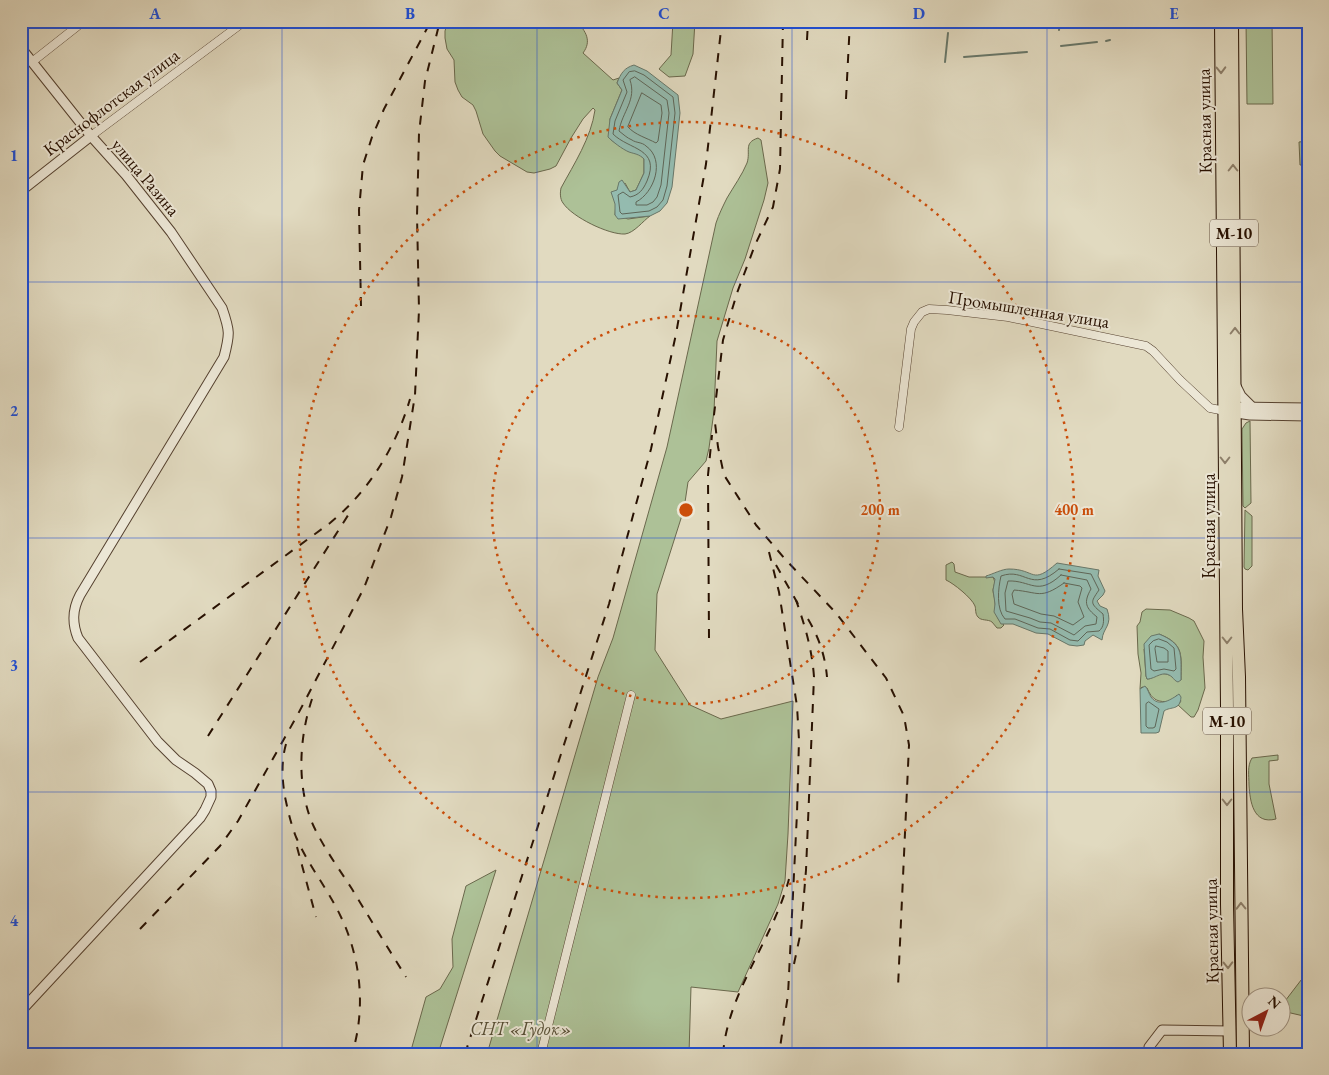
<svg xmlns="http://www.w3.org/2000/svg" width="1329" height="1075" font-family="'EB Garamond',serif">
<rect width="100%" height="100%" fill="#e1dac0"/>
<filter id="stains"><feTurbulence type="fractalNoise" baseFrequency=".004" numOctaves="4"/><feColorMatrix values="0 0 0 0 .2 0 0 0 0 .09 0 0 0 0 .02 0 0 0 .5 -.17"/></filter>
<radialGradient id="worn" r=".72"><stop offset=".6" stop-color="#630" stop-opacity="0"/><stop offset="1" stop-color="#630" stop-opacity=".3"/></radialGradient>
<g fill="#adc197" stroke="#6a684c" fill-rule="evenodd">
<path d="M448,21H576C586,31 592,41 583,53L613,80L619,78L617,83L622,90L610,119L611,140L628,151L639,154L644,159V173L636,190L630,192L625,183L617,190L615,215L628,219L650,216C643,221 634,233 625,234C609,235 572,217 563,203C560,199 560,193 561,188C574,164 591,138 595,110L593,108L583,119L571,138L556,166L550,169L534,173L527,172L500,156L495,151L483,134L476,111L473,105L462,97L458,90L455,82L454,60L447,49L445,38V31Z"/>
<path d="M673,21H695L693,54L685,76L669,77L659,69L671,55Z"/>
<path d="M1246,21H1272L1273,104H1247Z"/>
<path d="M758,138L761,140L768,183L764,200L745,259L733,288L717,341L714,411L709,448L706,461L688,482L684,509L657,594L655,650L690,705L721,719L793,701L788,834L785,881L778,904L738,992L691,987L689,1054H487L598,677L613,638L667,447L716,223C719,214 723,206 727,198C734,186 742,175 747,163C751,151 743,143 758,138Z"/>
<path d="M1308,141V165H1300L1299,142Z"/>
<path d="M1250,421L1251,503L1245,508L1243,506L1242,429L1246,423Z"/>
<path d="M1245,510L1252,516V566L1248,570L1245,569L1244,567Z"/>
<path d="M952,562L954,564L955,572L969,577H993C996,583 994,584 993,590C993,594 995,598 995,602C996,612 995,618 1004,625L1001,628H997C995,626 994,624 992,622C988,619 981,621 978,617C975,614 976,609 975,606C972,598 953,583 946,580V565Z"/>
<path d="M1146,609L1170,610L1189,618L1194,621L1204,641L1203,657L1205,688L1198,710L1194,717H1191L1178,705L1181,701L1177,695L1171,701C1158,703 1152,700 1147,688L1142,687L1140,689L1141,673L1138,654L1137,626L1140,622L1142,612ZM1159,634C1185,644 1181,656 1181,680C1174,678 1167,672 1159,674C1154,675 1153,679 1147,679L1146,676L1144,649Z"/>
<path d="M1278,755V760L1269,761V784L1276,819C1253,825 1250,801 1249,785C1249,775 1247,766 1252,758Z"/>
<path d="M496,870L438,1054H410L426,997L440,989L453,967L452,939L466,886Z"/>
<path d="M1308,971V1017L1282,1011V1005Z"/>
</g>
<g fill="#94bbaf" stroke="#687769">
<path d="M634,65L647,71L678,95L680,113L672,187L667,203L660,211L650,216L618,219L615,215V204L611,192L617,190L619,182L622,180L630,192L636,190L644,173V159C639,154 635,154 629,152C622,149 613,142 608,137L610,119L622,90L617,83C621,73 624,68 634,65Z"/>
<path d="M1057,563L1099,570L1098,576L1105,591L1103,595L1097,601L1100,606L1107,609C1113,626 1103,627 1102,640L1093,635L1085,641L1084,645L1077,646L1069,645L1048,634L1036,633L1013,624H1001L994,612L995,604L993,590L995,579L993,577L986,578V576C993,574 1002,569 1009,569C1036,569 1031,586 1057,563Z"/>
<path d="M1159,634C1183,644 1181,653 1181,676V680L1178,682C1175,681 1174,679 1172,677C1163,669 1156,679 1147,679L1146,676L1144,644L1151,636Z"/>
<path d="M1145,686C1148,689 1149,694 1151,697C1159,708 1172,699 1179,694L1181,697C1180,711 1171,706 1164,711L1159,732L1156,733H1141L1140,689Z"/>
</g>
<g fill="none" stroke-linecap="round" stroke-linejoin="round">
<g stroke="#5e6658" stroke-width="1">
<path d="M635,71L644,75L673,97L675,113L667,186L663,200L657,207L649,211L622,214L620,212L618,195L623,192L630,197C639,195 643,190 647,181C661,148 629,150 613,134L615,121L627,92L623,80L629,72Z"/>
<path d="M635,77L667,100L669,113L661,185L657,197L653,202L647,205H636V202C654,193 666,160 646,146C642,142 636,143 632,140C627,138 623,134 619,131C622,112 637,100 630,80Z"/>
<path d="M642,93L661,105L662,113L658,141L656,143C647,138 635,135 628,127Z"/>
<path d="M1059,569L1091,574L1099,590C1090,603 1090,603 1103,614C1104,621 1104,627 1099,631L1087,632L1078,641L1070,640L1050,629L1038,628L1015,619H1005C996,609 998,589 1001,576C1026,567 1030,594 1059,569Z"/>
<path d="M1061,575L1087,580L1091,589C1083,603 1086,608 1097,617L1096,624L1085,626L1074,635L1051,623L1040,622L1030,618L1006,611L1005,593L1008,581C1031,580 1037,597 1061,575Z"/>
<path d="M1064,583L1080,586L1082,588L1078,602L1084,617L1073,625L1054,616L1041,614L1014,604L1012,594L1014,590C1039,592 1040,600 1064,583Z"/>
<path d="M1159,639L1167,642L1174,648L1176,669L1174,671L1164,669L1154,671L1151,669L1149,645L1153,641Z"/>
<path d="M1156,646L1164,648L1168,651V662H1157L1155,649Z"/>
<path d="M1149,702L1159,709L1155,727L1153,728H1148L1146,726V704Z"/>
</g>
<g stroke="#687769" stroke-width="2">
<path d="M1069,23L1070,21"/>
<path d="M1059,30L1060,21"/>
<path d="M1106,41L1110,40"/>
<path d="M1061,46L1097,42"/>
<path d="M964,57L1027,52"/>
<path d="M945,62L948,33"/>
</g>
<g stroke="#564230" stroke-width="9">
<g id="minor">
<path d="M611,22V21"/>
<path d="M32,62L84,21"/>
<path d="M91,136L245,21"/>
<path d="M899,427L911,329L914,322L922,312L929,309L947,310L1008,317L1146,346L1153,351L1180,380L1210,408L1225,411"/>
<path d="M541,1054L631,695"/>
</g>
</g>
<g stroke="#564230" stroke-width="11">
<g id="tertiary">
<path d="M21,48L91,136L126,175L171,232L222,308C230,331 230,334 224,357L80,595C72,610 72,623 78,638L158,742L176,760L195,773L208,784L211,791V797L205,810L200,818L21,1011"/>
<path d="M21,191L91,136"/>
<path d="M1236,386L1241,396L1252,407"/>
<path d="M1230,409L1235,407L1308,408"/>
<path d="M1230,412L1250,415L1308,416"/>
<path d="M21,1053L22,1054"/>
<path d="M1149,1054V1047L1162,1030L1230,1031"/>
</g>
</g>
<g stroke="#271000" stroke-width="14">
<g id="trunk">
<path d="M1221,21L1227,708V904L1230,1054"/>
<path d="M1232,21L1236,609L1239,677L1243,1054"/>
</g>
</g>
<use href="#minor" stroke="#ece7d6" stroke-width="8"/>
<use href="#tertiary" stroke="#ece7d6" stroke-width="9"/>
<use href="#trunk" stroke="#e1dac0" stroke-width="12"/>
<g stroke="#271000" stroke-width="2" stroke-dasharray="9 9" stroke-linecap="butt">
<path d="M783,21L780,169L773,207L755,245L737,293L723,340L714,415L718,447L724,475L756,525L785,559L836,613L886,678L904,716L909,745L898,987"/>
<path d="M807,40L808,21"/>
<path d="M846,99L850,21"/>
<path d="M361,306L359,210L363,165L372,137L384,109L431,21"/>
<path d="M769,552L779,592L797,706L799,740L797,813L788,995L779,1054"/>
<path d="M776,565L798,604"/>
<path d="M808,619C819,638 825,655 827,677"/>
<path d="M709,638L708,475L712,435"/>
<path d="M140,662L330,523C369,491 396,447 410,399"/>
<path d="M312,699C299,738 296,788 314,827C324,848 339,869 352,889C370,919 388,948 406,977"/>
<path d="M208,736L352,509"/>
<path d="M286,744C281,762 282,779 285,797C288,811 291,824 296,837C308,865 328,889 341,917C361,959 366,1009 352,1054"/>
<path d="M297,847L316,917"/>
<path d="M140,929L220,846L238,821L298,714L364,588L391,517L402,477L415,395L419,310L417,216L419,133L425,81L440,21"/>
<path d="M794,964L801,931L806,870L814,677C812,649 805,626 796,600"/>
<path d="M465,1054L609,604L651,449L676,334L706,164L722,21"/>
<path d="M723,1054C728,991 773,940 789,879"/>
</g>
</g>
<defs><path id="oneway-chevron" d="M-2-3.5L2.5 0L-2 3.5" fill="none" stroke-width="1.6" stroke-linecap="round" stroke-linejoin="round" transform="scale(1.25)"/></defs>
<g stroke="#8d7f6a">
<use href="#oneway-chevron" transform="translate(1221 70) rotate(89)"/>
<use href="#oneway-chevron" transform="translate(1233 168) rotate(-90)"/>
<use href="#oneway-chevron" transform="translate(1235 331) rotate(-90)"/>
<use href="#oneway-chevron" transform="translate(1225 460) rotate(90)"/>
<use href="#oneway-chevron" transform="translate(1227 640) rotate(90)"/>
<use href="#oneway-chevron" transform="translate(1227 802) rotate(90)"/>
<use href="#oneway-chevron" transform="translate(1241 906) rotate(-91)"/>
<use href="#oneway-chevron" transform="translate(1228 965) rotate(89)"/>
</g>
<path fill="none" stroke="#1d4ed8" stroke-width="1" stroke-opacity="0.55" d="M282,21V1054M537,21V1054M792,21V1054M1047,21V1054M21,282H1308M21,538H1308M21,792H1308"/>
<g fill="none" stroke="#cb4e0a" stroke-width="2.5" stroke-dasharray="2.5 5">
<circle cx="686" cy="510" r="194"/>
<circle cx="686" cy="510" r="388"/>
</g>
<g text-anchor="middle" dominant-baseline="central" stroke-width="4" stroke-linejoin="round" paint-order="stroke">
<g fill="#ece7d6" stroke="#625040" stroke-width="1">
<rect x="1210" y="219.5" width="48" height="27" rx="4"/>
<rect x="1203" y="707.5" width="48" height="27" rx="4"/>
</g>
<g font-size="16" font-weight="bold" fill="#271000">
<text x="1234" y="233">М-10</text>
<text x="1227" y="721">М-10</text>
</g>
<g font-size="18" fill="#271000" stroke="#ece7d6">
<text transform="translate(111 102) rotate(-37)">Краснофлотская улица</text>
<text transform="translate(1204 121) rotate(-91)">Красная улица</text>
<text transform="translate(146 177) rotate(50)">улица Разина</text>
<text transform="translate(1029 309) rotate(9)">Промышленная улица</text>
<text transform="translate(1208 526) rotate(-90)">Красная улица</text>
<text transform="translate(1211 931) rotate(-91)">Красная улица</text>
</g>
<g font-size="18" font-style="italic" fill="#564e35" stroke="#ece7d6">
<text x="521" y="1028">СНТ «Гудок»</text>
</g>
</g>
<circle cx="686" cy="510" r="8" fill="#cb4e0a" stroke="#ece7d6" stroke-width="2.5"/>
<g font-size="15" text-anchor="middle" font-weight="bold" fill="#cb4e0a" stroke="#ece7d6" stroke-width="4" stroke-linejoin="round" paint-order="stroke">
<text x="880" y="515">200 m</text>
<text x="1074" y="515">400 m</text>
</g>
<rect width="1329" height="1075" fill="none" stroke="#e1dac0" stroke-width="55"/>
<g transform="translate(1266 1012) rotate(41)"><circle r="24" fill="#ece7d6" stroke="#9d9180"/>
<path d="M0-4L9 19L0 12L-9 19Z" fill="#8f2418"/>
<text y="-8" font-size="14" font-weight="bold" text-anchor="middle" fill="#271000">N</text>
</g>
<rect x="28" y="28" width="1274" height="1020" fill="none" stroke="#1d4ed8" stroke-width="2"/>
<g font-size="16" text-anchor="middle" font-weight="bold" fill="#1d4ed8">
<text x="155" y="19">A</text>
<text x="410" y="19">B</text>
<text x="664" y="19">C</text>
<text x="919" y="19">D</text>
<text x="1174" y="19">E</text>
<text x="14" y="161">1</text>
<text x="14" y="416">2</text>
<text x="14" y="671">3</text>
<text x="14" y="926">4</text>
</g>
<rect width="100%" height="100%" filter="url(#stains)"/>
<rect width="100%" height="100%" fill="url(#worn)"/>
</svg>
